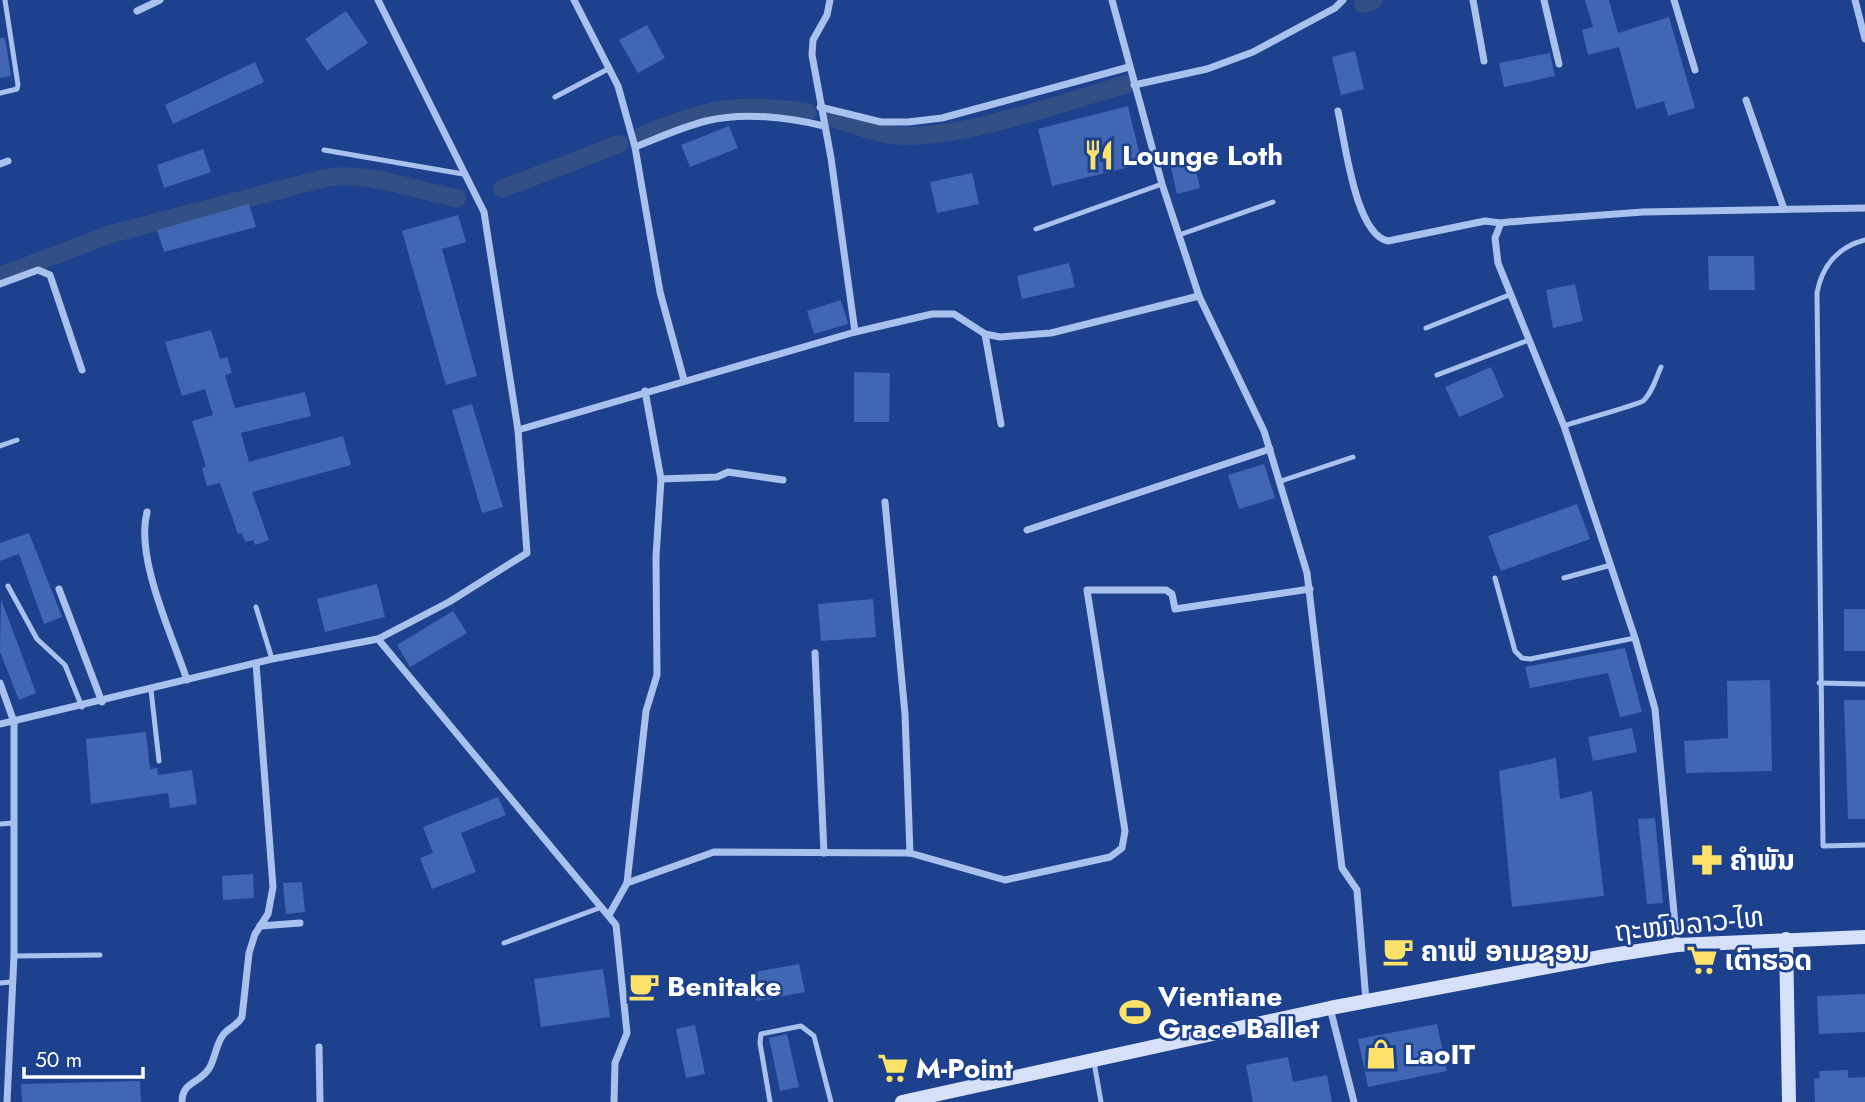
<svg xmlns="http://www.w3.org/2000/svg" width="1865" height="1102" font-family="Jost,'Noto Sans Lao',sans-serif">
<rect width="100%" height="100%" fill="#1d418d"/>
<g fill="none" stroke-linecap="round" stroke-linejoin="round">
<g stroke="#344e86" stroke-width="18">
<path d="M1363,4L1374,0"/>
<path d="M835,119C854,124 873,133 892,135C956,142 1063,102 1127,84"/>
<path d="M643,135C710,108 735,102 807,112"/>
<path d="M502,189L619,144"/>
<path d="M0,276L111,234L325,178C368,170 415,191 457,198"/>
</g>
</g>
<g fill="#4167b2">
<path d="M1585,0H1609L1618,33L1669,17L1695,108L1668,116L1664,101L1636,109L1619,47L1588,55L1582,30L1593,27Z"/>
<path d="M346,11L368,43L327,71L305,39Z"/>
<path d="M647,25L665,58L638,73L619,40Z"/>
<path d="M0,38H5L11,76L0,78Z"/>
<path d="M1355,51L1364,89L1341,95L1332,57Z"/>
<path d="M1550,53L1555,76L1504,87L1499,63Z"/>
<path d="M255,62L264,82L173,124L165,105Z"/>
<path d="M1128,106L1142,164L1052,186L1038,129Z"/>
<path d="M729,126L738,148L690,167L681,145Z"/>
<path d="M203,149L211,172L164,188L157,165Z"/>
<path d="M1192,153L1200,188L1177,194L1169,159Z"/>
<path d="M972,173L979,204L937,213L930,182Z"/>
<path d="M249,204L256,227L164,252L157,230Z"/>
<path d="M458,215L466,242L442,249L477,376L446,385L402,231Z"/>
<path d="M1708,256H1754L1755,290H1709Z"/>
<path d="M1069,263L1075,287L1022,299L1017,276Z"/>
<path d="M1575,284L1583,321L1553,328L1546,290Z"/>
<path d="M841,300L848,324L814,334L807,311Z"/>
<path d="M211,330L220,359L227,357L232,373L225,375L235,408L305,392L311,416L241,433L249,462L343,436L351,465L252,492L269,540L255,545L253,540L245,542L242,533L238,534L220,483L207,486L202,468L206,467L192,421L213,415L205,389L182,396L165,342Z"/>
<path d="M1491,367L1504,397L1459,417L1445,387Z"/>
<path d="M854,372L890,373L889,422H854Z"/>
<path d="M472,404L503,507L482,513L452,410Z"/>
<path d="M1264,464L1275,498L1239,509L1228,475Z"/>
<path d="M1577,504L1590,539L1501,571L1488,536Z"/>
<path d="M29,533L62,617L44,624L19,554L0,561V543Z"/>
<path d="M377,584L385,617L325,632L317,599Z"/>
<path d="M1,599L36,693L19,700L0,652Z"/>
<path d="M873,599L876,637L821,641L818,604Z"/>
<rect x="1844" y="609" width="21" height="42"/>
<path d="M453,611L467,633L410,667L397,645Z"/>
<path d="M1625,648L1642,712L1620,717L1608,673L1530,688L1525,667Z"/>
<path d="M1770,680L1772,771L1686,773L1684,741L1728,738L1727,681Z"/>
<path d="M1844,700H1865V819H1848Z"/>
<path d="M1632,728L1637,752L1593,761L1588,737Z"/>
<path d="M146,732L150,769L157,768L158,775L192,770L197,804L170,808L168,793L91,804L86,739Z"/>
<path d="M1556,758L1560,799L1592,791L1604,896L1512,907L1499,771Z"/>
<path d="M498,797L506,815L461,833L476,872L432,889L420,858L433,853L423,827Z"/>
<path d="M1655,818L1663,903L1647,904L1638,819Z"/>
<path d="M253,874L254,898L223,900L222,876Z"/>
<path d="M302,882L305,912L286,914L283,883Z"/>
<path d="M799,964L805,992L756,1001L750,973Z"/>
<path d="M603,969L610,1017L541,1027L534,979Z"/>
<path d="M1865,994V1032L1819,1034L1817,996Z"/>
<path d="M1437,1024L1447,1071L1368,1087L1358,1039Z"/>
<path d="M695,1025L705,1074L686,1078L676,1029Z"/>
<path d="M787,1034L799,1087L780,1091L769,1038Z"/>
<path d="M1288,1057L1293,1082L1327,1075L1332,1102H1253L1246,1065Z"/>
<path d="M1848,1070V1078L1865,1077V1102H1815L1814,1079L1820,1078L1819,1071Z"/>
<path d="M140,1081L141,1102H22L21,1084Z"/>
</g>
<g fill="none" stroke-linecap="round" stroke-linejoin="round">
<g stroke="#aac0ed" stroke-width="5">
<path d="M0,93L17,89L18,85L5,0"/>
<path d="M555,97L610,68"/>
<path d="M324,150L463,174"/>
<path d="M1036,229L1162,184"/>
<path d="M1179,235L1273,202"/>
<path d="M1865,240C1838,247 1822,266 1817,293L1823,846L1865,845"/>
<path d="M1426,328L1509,295"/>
<path d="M1437,375L1529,340"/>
<path d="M1564,426C1575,422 1640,404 1643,401C1652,393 1656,378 1661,367"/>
<path d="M0,446L17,440"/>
<path d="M1281,481L1353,457"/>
<path d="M1495,578L1515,651L1522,658L1530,659L1635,638"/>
<path d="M1564,578L1611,565"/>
<path d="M8,586L37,639L65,665L82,707"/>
<path d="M256,607L272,659"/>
<path d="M1819,683L1865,684"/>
<path d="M151,690L159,761"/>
<path d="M0,824L14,823"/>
<path d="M504,943L602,907"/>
<path d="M14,956L100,955"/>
<path d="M0,983L11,982"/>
<path d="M1094,1062L1101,1102"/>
<path d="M770,1102L760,1043L761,1034L801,1026L814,1036L831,1102"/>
</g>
<g stroke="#aac0ed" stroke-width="7">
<path d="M574,0L618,86L635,147L660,292L684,380"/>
<path d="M830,0L827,15L813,40L812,55L831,158L855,332"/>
<path d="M1112,0L1162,184L1199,296L1264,431L1307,573L1342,868L1357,890L1366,1001"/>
<path d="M1473,0L1484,61"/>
<path d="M1544,0L1559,64"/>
<path d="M1674,0L1695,70"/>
<path d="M1855,0L1865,39"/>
<path d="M137,11L160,0"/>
<path d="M1134,85L1207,69L1253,52L1335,8L1343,0"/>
<path d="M1746,100L1784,209"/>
<path d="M820,107L881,122H908L942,118L1129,67"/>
<path d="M1338,111C1345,141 1355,234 1388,241L1485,221L1501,223"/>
<path d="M635,147C658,138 682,127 706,121C743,112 788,117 824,126"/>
<path d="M0,164L8,161"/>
<path d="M0,284L38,270L50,275L82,370"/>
<path d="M985,334L1001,424"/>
<path d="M518,430L855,332L932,314H954L985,334L1000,337L1051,333L1199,296"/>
<path d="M661,479L717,477L728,472L783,480"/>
<path d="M885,502L905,714L910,853"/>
<path d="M147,512C135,558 172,635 187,680"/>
<path d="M1027,530L1270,449"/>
<path d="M59,589L102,702"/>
<path d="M378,639L616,925L627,1033L615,1063L614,1102"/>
<path d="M815,653L824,853"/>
<path d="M0,683L14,722V956L7,1102"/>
<path d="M0,724L272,659L378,639L449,602L527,553L518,430L484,212L378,0"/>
<path d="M627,883L714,852L910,853L1005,880L1110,857L1122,848L1125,831L1087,590H1166L1172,594L1175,609L1310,589"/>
<path d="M609,915L627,883L646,711L657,675L656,557L661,479L645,391"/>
<path d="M260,926L300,923"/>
<path d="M1677,945L1655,709L1635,638L1564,426L1498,263L1495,238L1501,223L1508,222L1643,212L1865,208"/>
<path d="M1330,1008L1354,1102"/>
<path d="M319,1047L320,1102"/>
<path d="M182,1102C182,1082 198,1084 208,1070C215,1061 215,1046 223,1035C229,1027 237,1026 242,1017L249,953L255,934L268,914L273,887L256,663"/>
</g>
<g stroke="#d6e1f9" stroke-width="14">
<path d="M1786,939L1789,1102"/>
<path d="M902,1102L1330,1008L1606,956L1677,945L1865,937"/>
</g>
</g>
<defs>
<g id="restaurant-bare" transform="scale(2.415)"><path d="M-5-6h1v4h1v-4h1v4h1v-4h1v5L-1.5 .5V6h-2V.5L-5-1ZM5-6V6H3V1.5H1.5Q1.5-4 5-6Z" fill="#fce268" stroke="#1d418d" stroke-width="2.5" paint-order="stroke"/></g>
<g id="pharmacy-bare" transform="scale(2.415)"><path d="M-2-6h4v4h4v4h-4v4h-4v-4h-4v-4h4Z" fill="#fce268" stroke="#1d418d" stroke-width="2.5" paint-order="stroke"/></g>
<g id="cafe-bare" transform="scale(2.415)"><path d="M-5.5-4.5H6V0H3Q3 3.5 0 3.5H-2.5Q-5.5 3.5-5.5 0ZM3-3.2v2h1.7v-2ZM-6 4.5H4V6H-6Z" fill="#fce268" stroke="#1d418d" stroke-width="2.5" paint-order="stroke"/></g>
<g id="supermarket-bare" transform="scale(2.415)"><path d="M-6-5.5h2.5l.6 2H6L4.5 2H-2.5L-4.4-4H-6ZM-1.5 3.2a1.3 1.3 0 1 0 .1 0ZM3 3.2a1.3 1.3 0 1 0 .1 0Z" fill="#fce268" stroke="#1d418d" stroke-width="2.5" paint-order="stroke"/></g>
<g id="stadium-bare" transform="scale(2.415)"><path d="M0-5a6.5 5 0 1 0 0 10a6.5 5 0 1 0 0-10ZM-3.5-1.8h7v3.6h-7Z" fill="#fce268" stroke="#1d418d" stroke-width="2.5" paint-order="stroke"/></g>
<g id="shop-bare" transform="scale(2.415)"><path d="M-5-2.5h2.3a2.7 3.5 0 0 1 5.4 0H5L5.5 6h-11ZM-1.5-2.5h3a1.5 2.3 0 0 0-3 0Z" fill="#fce268" stroke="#1d418d" stroke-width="2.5" paint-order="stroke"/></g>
</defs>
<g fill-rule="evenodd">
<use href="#restaurant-bare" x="1099" y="155"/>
<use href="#pharmacy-bare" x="1707" y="860"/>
<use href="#cafe-bare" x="1398" y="951"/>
<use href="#supermarket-bare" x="1702" y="960"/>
<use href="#cafe-bare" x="644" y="986"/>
<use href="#stadium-bare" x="1135" y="1012"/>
<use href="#shop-bare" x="1381" y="1054"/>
<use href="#supermarket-bare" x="893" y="1068"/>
</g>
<g text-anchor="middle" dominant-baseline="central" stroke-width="5" stroke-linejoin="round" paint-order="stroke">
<g font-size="28" font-weight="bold" fill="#fff" stroke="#1d418d" text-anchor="start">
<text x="1122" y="155">Lounge Loth</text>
<text x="1730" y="860">ຄໍາພັນ</text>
<text x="1421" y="951">ຄາເຟ່ ອາເມຊອນ</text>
<text x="1725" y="960">ເຕົາຮວດ</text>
<text x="667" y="986">Benitake</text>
<text x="1158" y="996">Vientiane<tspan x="1158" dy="32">Grace Ballet</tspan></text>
<text x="1404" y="1054">LaoIT</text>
<text x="916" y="1068">M-Point</text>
</g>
<g font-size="28" fill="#fff" stroke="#1d418d">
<text transform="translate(1689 924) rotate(-6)">ຖະໜົນລາວ-ໄທ</text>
</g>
</g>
<path d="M24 1067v10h119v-10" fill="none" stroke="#ffffff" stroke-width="3.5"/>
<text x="35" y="1067" font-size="21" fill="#ffffff" stroke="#1d418d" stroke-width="5" paint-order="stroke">50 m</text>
</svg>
